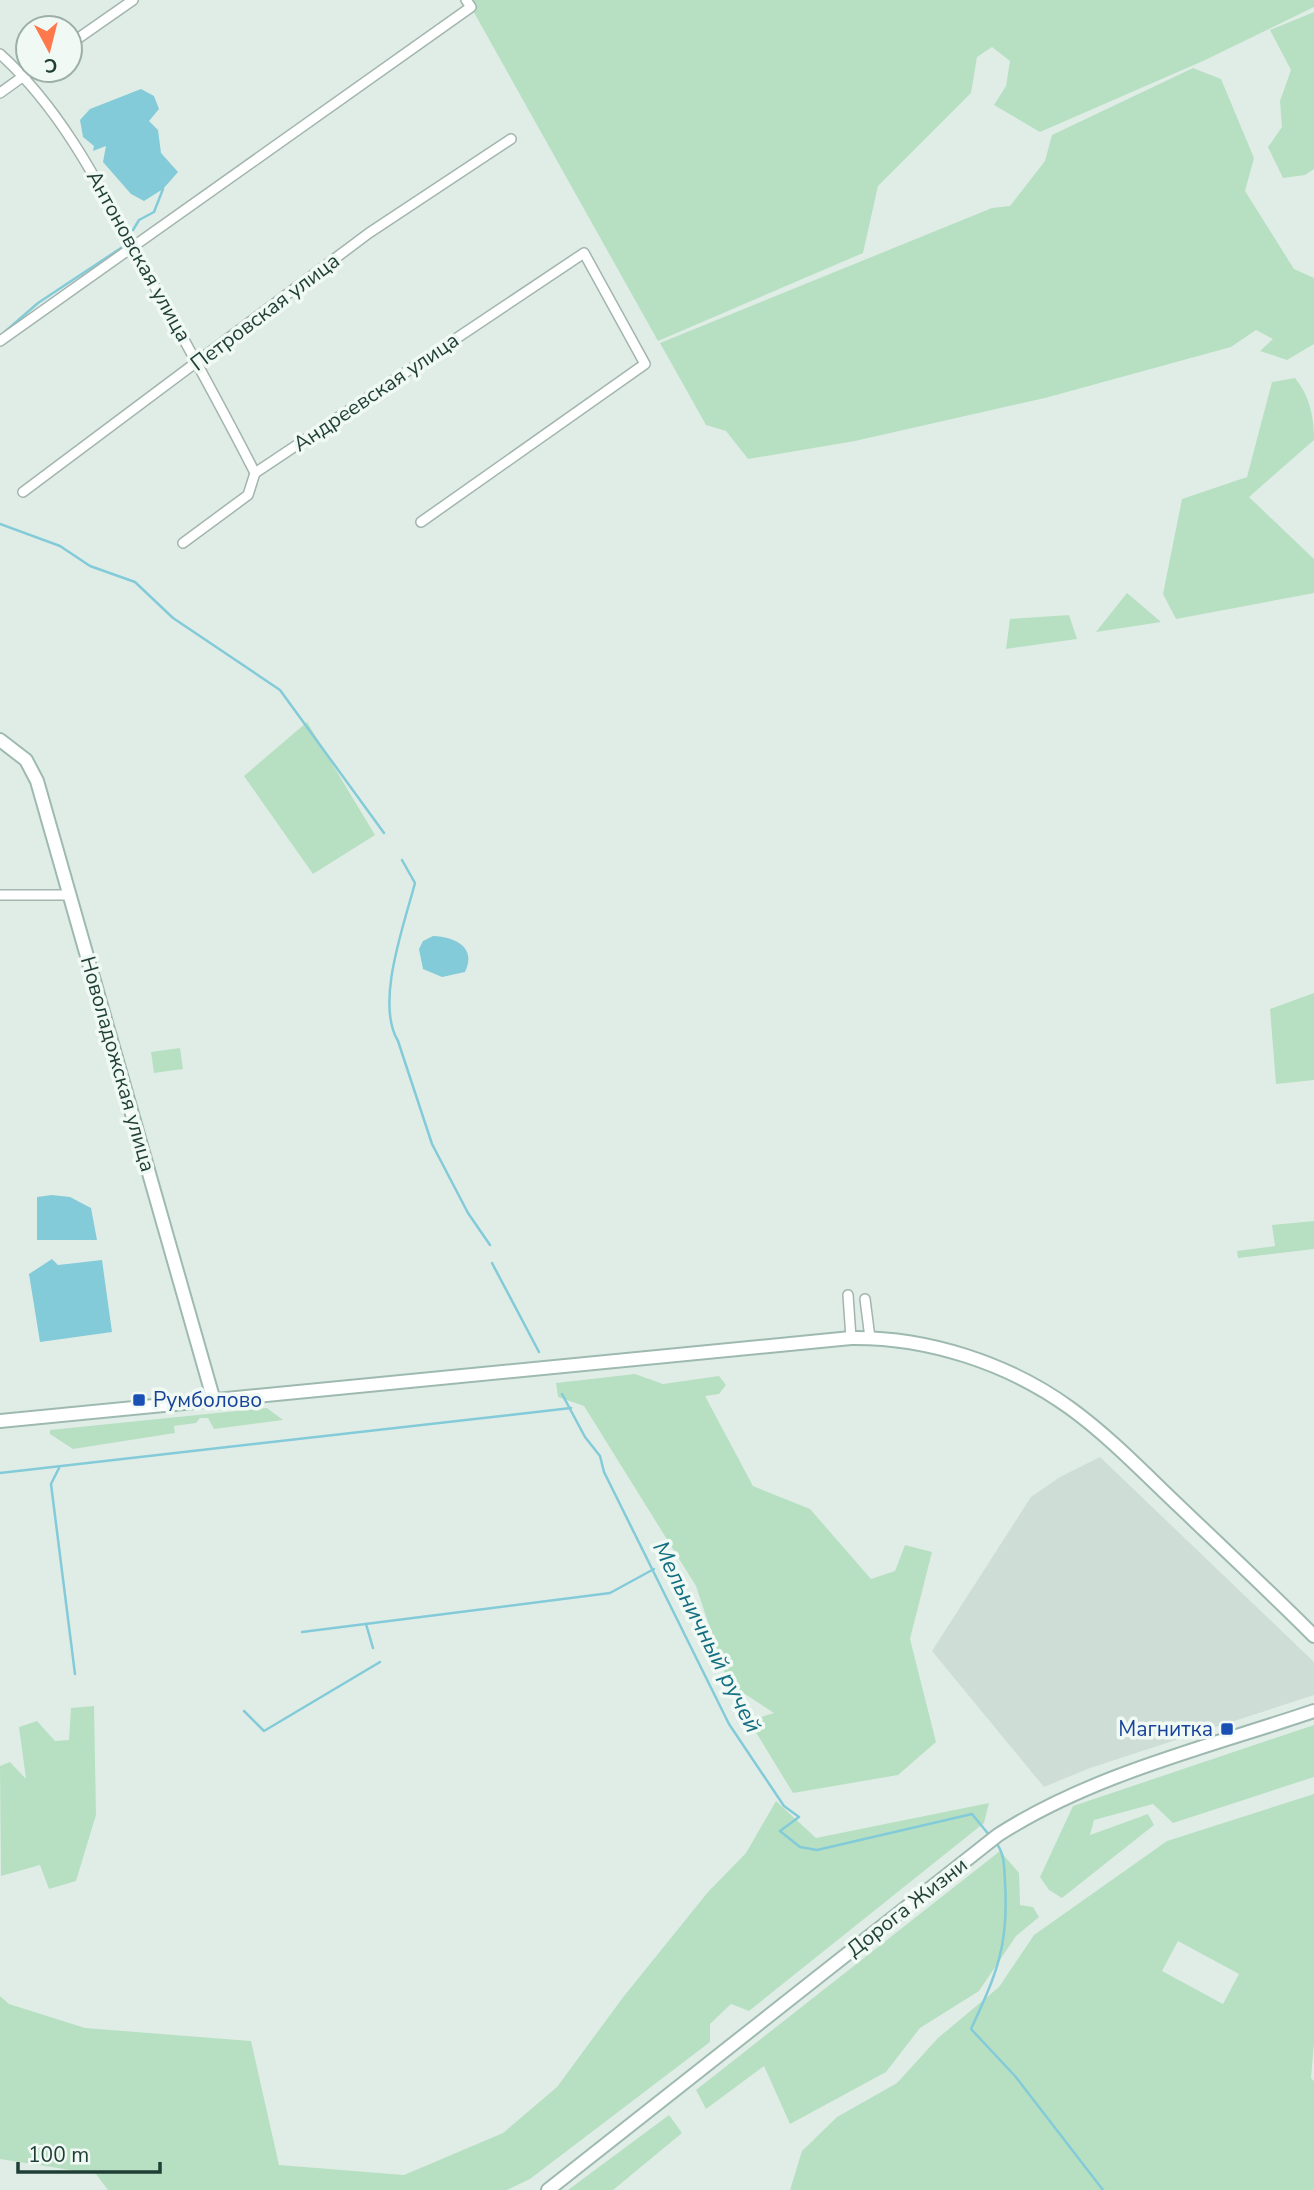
<svg xmlns="http://www.w3.org/2000/svg" width="1314" height="2190" font-family="'Nunito Sans',sans-serif">
<rect width="100%" height="100%" fill="#e0ede7"/>
<path fill="#ceddd6" d="M1100,1457L1314,1662V1695L1090,1768L1044,1787L932,1651L1031,1497L1060,1477Z"/>
<g fill="#b7e0c2" fill-rule="evenodd">
<path d="M467,0H1314V7L1203,61L1040,132L994,105L1006,86L1010,61L992,47L977,57L971,93L878,186L863,253L658,341Z"/>
<path d="M1314,12V169L1305,175L1283,178L1268,147L1282,127L1280,101L1291,70L1270,30Z"/>
<path d="M1193,68L1221,79L1254,158L1245,191L1294,269L1314,278V344L1287,360L1260,351L1273,339L1256,330L1231,347L1045,398L855,441L748,459L726,431L706,425L660,343L992,208L1010,206L1045,161L1052,135Z"/>
<path d="M1295,378C1310,396 1314,417 1314,440L1249,497L1314,559V593L1176,619L1163,594L1182,499L1247,477L1272,382Z"/>
<path d="M1127,593L1161,622L1096,632Z"/>
<path d="M1069,615L1077,639L1006,649L1010,619Z"/>
<path d="M307,722L375,835L313,874L244,776Z"/>
<path d="M1314,993V1080L1276,1084L1270,1009Z"/>
<path d="M180,1048L183,1069L154,1073L151,1052Z"/>
<path d="M1314,1221V1249L1238,1258L1237,1251L1275,1246L1272,1225Z"/>
<path d="M635,1374L663,1384L719,1376L726,1385L719,1394L705,1396L753,1486L810,1509L871,1579L895,1571L905,1545L932,1552L910,1639L936,1742L898,1775L793,1793L749,1721L774,1713L728,1683L696,1586L584,1406L558,1397L556,1383Z"/>
<path d="M267,1408L283,1420L214,1429L208,1418H200L196,1423L174,1426L175,1433L73,1449L50,1434V1430Z"/>
<path d="M94,1706L96,1815L76,1881L49,1889L40,1865L1,1876L0,1766L10,1762L26,1779L19,1727L37,1721L55,1741L69,1740L71,1708Z"/>
<path d="M1314,1725V1777L1173,1823L1153,1804L1094,1820L1090,1835L1148,1814L1154,1825L1062,1898L1049,1890L1040,1877L1073,1806Z"/>
<path d="M1314,1794V2043L1311,2078L1314,2081V2190H790L802,2151L837,2117L897,2083L938,2038L999,1987L1034,1935L1167,1841ZM1178,1941L1239,1974L1223,2004L1162,1971Z"/>
<path d="M776,1801L816,1838L989,1803L984,1823L749,2011L731,2004L710,2024V2042L530,2179L507,2190H108L96,2174L0,2159V1996L9,2004L85,2028L251,2041L279,2165L404,2175L503,2133L557,2087L624,1996L708,1892L746,1853Z"/>
<path d="M1000,1851L1019,1873L1020,1905L1033,1907L1039,1917L1016,1936L979,1991L920,2028L886,2072L790,2124L764,2066L706,2109L696,2090Z"/>
<path d="M669,2115L682,2133L613,2190H568Z"/>
</g>
<g fill="#83cbd8">
<path d="M141,89L154,96L159,109L149,121L158,130L161,153L178,172L163,189L144,201L131,194L103,162L106,146L93,151L94,146L83,137L80,120L90,109Z"/>
<path d="M433,936C455,937 477,947 465,972L442,977L423,969L419,949L423,941Z"/>
<path d="M52,1195L70,1197L91,1208L97,1240H37V1197Z"/>
<path d="M52,1259L58,1265L102,1260L112,1332L40,1342L29,1274Z"/>
</g>
<g fill="none" stroke-linecap="round" stroke-linejoin="round">
<g stroke="#83cbd8" stroke-width="2.5">
<path d="M133,230L139,220L154,212L163,189"/>
<path d="M0,336L38,303L124,246"/>
<path d="M0,524L60,546L90,566L135,582L173,618L280,690L384,833"/>
<path d="M402,860L415,883C404,925 375,1003 398,1041L432,1144L468,1213L490,1245"/>
<path d="M492,1263L539,1352"/>
<path d="M562,1394L585,1437L600,1456L604,1472L729,1724L784,1806L799,1817L780,1831L800,1847L817,1850L972,1814L990,1836"/>
<path d="M59,1468L51,1484L75,1674"/>
<path d="M0,1473L571,1408"/>
<path d="M366,1624L373,1648"/>
<path d="M302,1632L610,1593L654,1569"/>
<path d="M244,1711L264,1731L380,1662"/>
<path d="M995,1841C1005,1854 1004,1865 1005,1882C1009,1945 997,1973 971,2029L1015,2076L1103,2190"/>
</g>
<g stroke="#a2b5ae" stroke-width="12">
<g id="street">
<path d="M70,44L133,0"/>
<path d="M0,54C58,106 96,178 133,247C174,322 216,396 255,473"/>
<path d="M0,93L32,70"/>
<path d="M0,341L471,7L466,0"/>
<path d="M23,492L369,233L511,139"/>
<path d="M183,543L248,495L255,473L584,253L645,364L421,522"/>
<path d="M0,895H69"/>
<path d="M848,1295L851,1338"/>
<path d="M865,1299L870,1338"/>
</g>
</g>
<g stroke="#9ebab0" stroke-width="16">
<g id="secondary">
<path d="M0,740L26,760L37,781L214,1401"/>
<path d="M0,1421L851,1338C927,1337 1008,1363 1070,1408C1110,1437 1145,1474 1180,1507C1225,1550 1270,1592 1314,1636"/>
<path d="M548,2190L998,1835C1093,1774 1208,1747 1314,1711"/>
</g>
</g>
<use href="#street" stroke="#fff" stroke-width="9"/>
<use href="#secondary" stroke="#fff" stroke-width="12"/>
</g>
<g fill="#1a4fb4" stroke="#f1f9f5" stroke-width="2.5">
<rect x="132" y="1393" width="14" height="14" rx="3.5"/>
<rect x="1220" y="1722" width="14" height="14" rx="3.5"/>
</g>
<g text-anchor="middle" dominant-baseline="central" stroke-width="7" stroke-linejoin="round" paint-order="stroke">
<g font-size="21" fill="#1f3f36" stroke="#f1f9f5">
<text transform="translate(139 256) rotate(61)">Антоновская улица</text>
<text transform="translate(265 312) rotate(-37)">Петровская улица</text>
<text transform="translate(376 392) rotate(-34)">Андреевская улица</text>
<text transform="translate(118 1064) rotate(74)">Новоладожская улица</text>
<text transform="translate(907 1907) rotate(-38)">Дорога Жизни</text>
</g>
<g font-size="21" fill="#164399" stroke="#f1f9f5" text-anchor="start">
<text x="153" y="1400">Румболово</text>
<text x="1213" y="1729" text-anchor="end">Магнитка</text>
</g>
<g font-size="23" font-style="italic" fill="#136f81" stroke="#f1f9f5">
<text transform="translate(707 1637) rotate(63)">Мельничный ручей</text>
</g>
</g>
<g transform="translate(49 49) rotate(173)"><circle r="33" fill="#f1f9f5" stroke="#9dafa9" stroke-width="2"/>
<path d="M0-5L12 26L0 18L-12 26Z" fill="#ff784c"/>
<text y="-10" font-size="19" font-weight="bold" text-anchor="middle" fill="#1f3f36">С</text>
</g>
<path d="M18 2162v10h142v-10" fill="none" stroke="#1f3f36" stroke-width="3.5"/>
<text x="28" y="2162" font-size="21" fill="#1f3f36" stroke="#f1f9f5" stroke-width="5" paint-order="stroke">100 m</text>
</svg>
